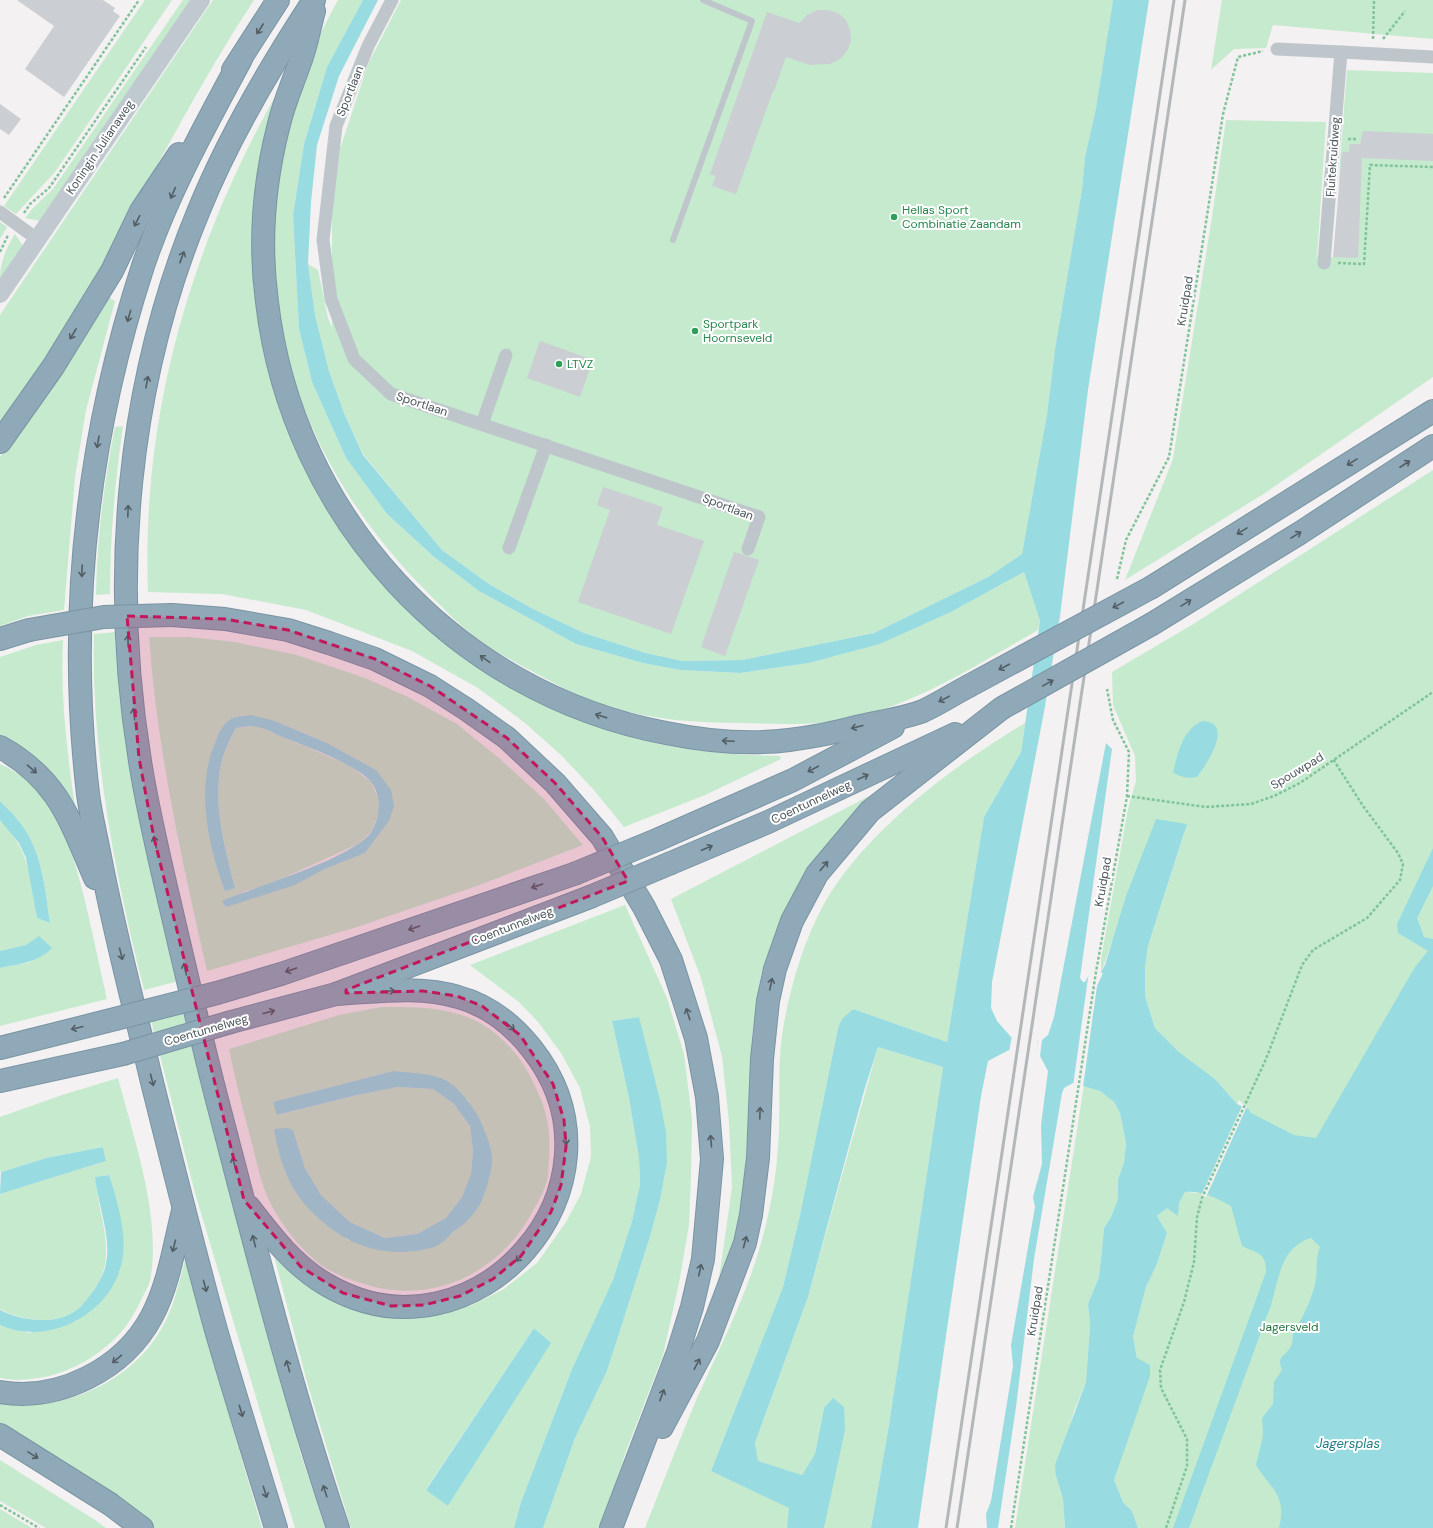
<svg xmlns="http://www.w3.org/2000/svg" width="1433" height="1528" font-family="'DM Sans',sans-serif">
<rect width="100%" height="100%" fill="#f3f1f1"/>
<g fill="#c5eace" fill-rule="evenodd">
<path d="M145,0H172L55,172L16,214L4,206Z"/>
<path d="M183,0H191L40,221L25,218L33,208L53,189Z"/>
<path d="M213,0H254C163,138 100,292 0,424V315Z"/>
<path d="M338,0H363L327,67L304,144L293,215L299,329L312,382L346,458L387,514L434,557L479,591L576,644L643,663L680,670L740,673L809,663L880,644L951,612L1024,572L1040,621L1038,630C980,663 920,702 854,718C818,726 779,724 742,723C699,723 652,720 611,707C586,700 562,688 539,675C519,665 500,654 482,642C462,628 445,610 428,593C370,535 324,467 297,389C293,377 287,365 284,352C281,339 281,325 279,313C277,297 274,282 273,267C268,176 294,79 338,0Z"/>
<path d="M401,0H1113L1096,108L1085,157L1082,189L1055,349L1047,414L1022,554L988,577L874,633L742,660L682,661L646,653L584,633L531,608L489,584L442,550L363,454L344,413L329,371L315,315L308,264L318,270L328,318L332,328V205L340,149L368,64Z"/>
<path d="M1222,0H1433V39L1273,25L1266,48L1234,49L1211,70Z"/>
<path d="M1347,70L1433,73V377L1265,493L1125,580L1173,459L1212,217L1226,120L1326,122L1317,257H1337L1340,160Z"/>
<path d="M285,79C278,123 270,167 263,211C260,230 253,251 254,270C260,482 412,670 614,732C667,749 724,755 780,756L781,759L705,795L624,827L593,789L561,755L525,723L478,688L412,651L306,610L222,594L148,592C141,409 194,236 285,79Z"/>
<path d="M0,222L7,227L0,239Z"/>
<path d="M15,234L23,246L0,279C0,262 6,249 15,234Z"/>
<path d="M108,297L115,301L86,410L75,477L64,610L28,616L0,626V457Z"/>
<path d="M123,426C115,482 110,537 110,594L96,595C97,538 104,483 115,427Z"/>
<path d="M1433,470V1528H1138L1132,1511L1123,1502L1114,1480L1127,1440L1137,1358L1133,1337L1146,1287L1157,1264L1167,1233L1157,1216L1167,1208L1179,1203L1185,1192L1198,1193L1244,1105L1239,1100L1237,1104L1215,1079L1179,1052L1155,1028L1145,996V968L1148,946L1185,831L1112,942L1101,973V959L1128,809L1136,781L1135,756L1113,705L1112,672L1195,623Z"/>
<path d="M117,632L179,981L144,990C115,875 91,753 94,634Z"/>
<path d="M149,637H189L235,642L297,655L365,678L408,697L457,724L500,759L544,799L583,845L477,886L354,928L207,971C182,861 157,750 149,637ZM232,718L275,721L327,743L376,770L389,821L365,853L325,869L295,885L239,893L270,884L358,844L372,831L379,812L378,798L371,782L349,765L257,726L236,728C229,743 220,760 219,777C215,814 226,852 235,887L218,871L210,839L206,804Z"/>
<path d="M63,640C60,696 67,751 75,807L26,751L0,737V657L36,645Z"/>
<path d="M1025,723L1021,752L984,817L947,1042L853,1009L838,1028L800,1215L783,1287L711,1471L790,1508L787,1528H645C662,1485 679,1441 697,1398C720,1347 746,1297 761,1243C770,1212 776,1179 778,1147C781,1110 777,1072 782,1035C789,991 803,941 825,902C867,830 954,765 1025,723Z"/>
<path d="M0,764C22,774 45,792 57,813C67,831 71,851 77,871C89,913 97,956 107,999L0,1026V968L30,962L35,940L26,945L0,951V820C30,850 30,878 37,918L50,923C45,887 42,847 17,819C12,812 5,807 0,801Z"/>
<path d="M875,793L829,842L800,884L781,922L761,974L752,1035L745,1199L735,1242L715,1299L720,1272L732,1187L729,1122L722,1056L701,978L671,899Z"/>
<path d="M625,905L667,998L684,1054L692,1119L691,1175L689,1225L679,1283L663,1355L625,1454L603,1528H543L575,1438L607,1371L649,1240L660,1200L667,1163L639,1017L612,1021L629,1098L639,1158L640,1184L632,1221L613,1281L572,1369L521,1502L514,1528H351L307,1382L273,1252L427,1314L452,1311L472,1305L504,1289L537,1263L566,1222L581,1194L591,1157L590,1127L580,1088L561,1053L539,1023L519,1002L470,965ZM534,1328L550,1343L448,1506L426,1489Z"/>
<path d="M381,1007C413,1007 450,1006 480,1023C503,1036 522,1058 533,1082C547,1110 551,1127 549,1160C548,1166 549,1173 547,1180C545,1190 539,1200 534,1209C500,1274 431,1307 361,1283C351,1280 340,1276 331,1271C307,1259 279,1223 268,1198C260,1180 256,1159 251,1140C243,1110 235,1080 229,1049L339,1015ZM393,1071L468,1100L485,1131L478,1208L460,1227L435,1246L347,1240L274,1130H293L305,1168L321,1195L350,1222L385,1238L417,1234L446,1218L462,1197L471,1174L473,1152L470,1126L454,1104L433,1089L398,1087L357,1095L278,1115L273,1102Z"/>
<path d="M186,1011L301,1455L325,1528H295L195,1193L151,1020Z"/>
<path d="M878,1047L943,1067L889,1425L871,1528H824L832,1486L824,1408L815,1454L802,1475L757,1461L755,1443L808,1297Z"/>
<path d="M118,1078C134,1139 162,1219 150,1281C148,1287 145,1292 142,1298C129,1326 118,1339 92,1357C66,1374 31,1384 0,1378V1325L29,1333L77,1321L120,1271L123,1255L122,1233L109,1175L96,1177C96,1203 107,1227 106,1253C106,1267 102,1278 94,1290C89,1296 84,1304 78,1309C58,1326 21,1321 0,1309V1194L106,1161L103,1147L46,1158L0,1172V1117L62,1095Z"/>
<path d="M1084,1085L1100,1091L1114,1102L1120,1113L1126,1143L1124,1163L1118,1179V1199L1111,1217L1104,1228L1099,1277L1088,1304L1090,1325L1086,1382L1074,1411L1056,1476L1063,1499L1065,1528H1015Z"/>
<path d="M187,1253L205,1333L262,1528H152L0,1426V1403C59,1412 124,1386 157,1336C174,1311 179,1281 187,1253Z"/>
<path d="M0,1460L95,1520L106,1528H46L0,1501Z"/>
<path d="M0,1509L32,1528H0Z"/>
</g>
<g fill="#98dce1">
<path d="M363,0H378L339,76L317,145L311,202L308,264L315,315L329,371L344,413L363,455L442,550L489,584L531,608L584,633L646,653L682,661L742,660L874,633L988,577L1022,554L1047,414L1055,349L1082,189L1085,157L1096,108L1113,0H1149L1088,390L1060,616L1044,712L992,982L991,1008L997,1021L1011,1037L1038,1041L1036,1053L1009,1050L988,1061L981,1096L918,1528H871L889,1425L943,1067L878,1047L864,1091L808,1297L755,1443L758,1461L802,1475L815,1454L824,1408L833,1398L844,1407L845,1430L824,1528H787L789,1508L711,1471L783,1287L800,1215L838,1028L842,1019L853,1009L947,1042L984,817L1021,752L1040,621L1024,572L951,612L880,644L809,663L740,673L680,670L643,663L576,644L479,591L434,557L387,514L346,458L312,382L299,329L293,215L304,144L327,67Z"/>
<path d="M251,715L275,721L327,743L376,770L391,790L394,806L389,821L365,853L325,869L295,885L226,907L222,901C254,887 355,858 372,831C380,816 382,796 371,782C357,764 302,745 280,736C273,733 265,728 257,727C251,725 243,727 236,728C228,743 220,760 219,777C215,814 226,852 235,888L225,891C208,846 195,787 216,741C219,732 222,725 231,719C236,716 245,716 251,715Z"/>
<path d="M1203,721C1235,723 1206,765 1197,777C1190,779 1179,777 1173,772C1178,753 1183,728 1203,721Z"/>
<path d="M1106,743L1112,749L1080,978L1083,982H1085L1090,973L1100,974L1105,965L1126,896L1156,819L1187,824L1148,946L1145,968V996L1155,1028L1179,1052L1215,1079L1237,1104L1248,1109L1251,1113L1294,1135L1316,1138L1415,967L1428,951L1398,933L1397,924L1433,848V886L1417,918L1424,937L1433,939V1528H1279C1287,1494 1271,1490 1256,1465L1263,1436L1262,1418L1273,1404L1274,1382L1282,1370C1277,1356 1283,1358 1290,1348C1293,1343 1293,1336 1293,1331C1302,1322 1312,1297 1315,1284C1318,1271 1315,1259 1320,1247L1311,1238C1281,1247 1279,1278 1271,1305L1189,1528H1173L1266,1272C1267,1253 1257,1253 1242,1246L1231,1206C1217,1198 1201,1190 1185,1192L1179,1203L1178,1216L1167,1208L1157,1216L1167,1233L1157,1264L1146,1287L1133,1337L1137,1358L1150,1365V1376L1114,1480L1123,1502L1132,1511L1138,1528H1065L1063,1499L1056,1476L1055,1465L1086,1382L1090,1325L1088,1304L1099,1277L1104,1228L1111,1217L1118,1199V1179L1124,1163L1126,1143L1120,1113L1114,1102L1100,1091L1073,1083L1064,1088L1062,1093L1034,1259L1016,1407L998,1528H987L986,1514L991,1501L1013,1366L1011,1345L1035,1207L1033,1197L1042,1164L1041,1125L1048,1071L1040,1056L1042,1040L1048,1035L1054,1017Z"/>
<path d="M0,801C5,807 12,812 17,819C42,847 45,888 50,923L37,918L26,858L19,843L0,820Z"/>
<path d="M39,936L52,948C39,962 19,964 0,968V951L26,945Z"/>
<path d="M639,1017L660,1100L666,1133L667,1163L660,1200L649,1240L607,1371L575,1438L543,1528H514L521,1502L572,1369L613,1280L632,1221L640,1184L639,1158L629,1098L612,1021Z"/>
<path d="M393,1071C410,1073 432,1073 447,1081C460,1089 473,1106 480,1120C485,1131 491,1145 492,1157C493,1168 484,1201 477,1209C471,1218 462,1226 453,1232C448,1237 441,1245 434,1247C399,1257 363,1252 333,1230C296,1203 282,1175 274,1129L287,1128L293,1130L305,1168L321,1195L350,1222L385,1238L417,1234L446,1218L462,1197L471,1174L473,1152L470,1126L454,1104L433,1089L398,1087L357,1095L277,1115L273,1102Z"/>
<path d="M103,1147L106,1161L0,1194L1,1172L46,1158Z"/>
<path d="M109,1175C117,1200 126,1230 123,1256C116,1311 51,1348 0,1325V1310C21,1321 58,1326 78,1309C84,1304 89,1296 94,1290C98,1283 103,1276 105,1268C113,1239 98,1206 95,1177Z"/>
<path d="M534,1328L551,1343L448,1506L426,1490Z"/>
</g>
<g fill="#f3f1f1">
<path d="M1089,971L1103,973L1097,986L1083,1087L1073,1086Z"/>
<path d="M1012,1035L1014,1037L1035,1040L1036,1039H1038L1036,1055H1033V1053L1017,1051L1009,1052Z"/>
<path d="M1243,1104L1247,1106L1206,1197L1201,1196Z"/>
</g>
<g fill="#cbced2">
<path d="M17,0H103L115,8L113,11L120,16L64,97L25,69L54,26Z"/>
<path d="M817,10H827L838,13L846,20L850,30L851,41L847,51L840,59L830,64L810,65L786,57L774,91H773L736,194L712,186L716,176L710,174L767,12L799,23L807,15Z"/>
<path d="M0,104L21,119L9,135L0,129Z"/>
<path d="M1363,131L1433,134V161L1362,158L1358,258L1333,257L1342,152H1349L1350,144H1360Z"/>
<path d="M540,341L593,360L580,397L527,378Z"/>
<path d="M603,487L663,507L657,525L704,541L671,634L578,602L610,510L597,505Z"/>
<path d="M734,552L759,560L725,656L701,647Z"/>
</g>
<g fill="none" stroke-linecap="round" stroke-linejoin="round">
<g stroke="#7a94a4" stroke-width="24">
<g id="motorway">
<path d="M314,0C270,67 229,136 199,210C127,383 110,577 140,761C148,813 161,865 173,917C187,977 201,1037 216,1096C254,1241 290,1386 338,1528"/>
<path d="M314,11C309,29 306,48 299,65C292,85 284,103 279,124C264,182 259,243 267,302C292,516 454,693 666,733C705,741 749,745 789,740C812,737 834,733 856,727C878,722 902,719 923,711C938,704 952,695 967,687"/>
<path d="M241,59C205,126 167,194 143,266C87,438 67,615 88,794C91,817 97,840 101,862C115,935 134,1006 151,1078C172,1162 193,1247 216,1330C235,1396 256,1462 276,1528"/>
<path d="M233,70L278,0"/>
<path d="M0,442L53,367L112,271L141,211L179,154"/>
<path d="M1152,587L1433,411"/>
<path d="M172,615L225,619L288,630L329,643L375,659L430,686L466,709L507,738L555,783L602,837L644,907L671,960L696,1038L707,1097L712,1159L703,1259L692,1307L678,1352L611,1528"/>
<path d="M1152,624L1300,533L1433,446"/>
<path d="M0,639L29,630"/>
<path d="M0,747C58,779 70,820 95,878"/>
<path d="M659,839L793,780L893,727"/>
<path d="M671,863L768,822L955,734"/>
<path d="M217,993L281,974L574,874"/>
<path d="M231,1022L336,994L590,897"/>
<path d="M0,1048L115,1019"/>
<path d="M0,1081L123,1054"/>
<path d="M249,1207C272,1237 294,1266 327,1285C475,1371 639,1185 532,1049C513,1025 488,1005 458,997C419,985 376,992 336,994"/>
<path d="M0,1392C59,1402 124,1369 152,1316C169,1284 174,1246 183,1211"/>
<path d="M662,1427L708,1341L745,1243L751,1215L758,1158L762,1059L768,1001L775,969L792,921L817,874L870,811L1002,708"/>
<path d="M0,1435L110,1504L142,1528"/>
</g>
</g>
<g stroke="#81c49a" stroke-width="2.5" stroke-dasharray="3 2" stroke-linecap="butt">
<path d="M1373,39L1374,0"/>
<path d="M1383,39L1405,11"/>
<path d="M1348,139H1356"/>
<path d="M4,198L139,0"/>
<path d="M24,213L30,204L49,188L146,47"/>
<path d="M0,252L8,235"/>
<path d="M1338,263L1364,264L1370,165L1433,167"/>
<path d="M1117,579L1126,540L1169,457L1223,114L1238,57L1263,51"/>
<path d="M1127,796L1206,807L1251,804L1274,796L1300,783L1433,692"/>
<path d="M0,1505L39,1528"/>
<path d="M1011,1528L1096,972L1127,796L1129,752L1113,720L1107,689"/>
<path d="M1166,1528L1187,1466V1439L1161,1388L1160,1370L1184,1302L1194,1262L1197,1217L1202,1198L1266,1059L1302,965L1313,950L1367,918L1400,880L1403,864L1398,853L1363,806L1333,759"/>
</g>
<path stroke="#bec6cb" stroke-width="6" d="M673,240L752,21L703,0"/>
<g stroke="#bec6cb" stroke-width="13">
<path d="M392,0L368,46L336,126L323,240L331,299L354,359L391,394L759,517L748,549"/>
<path d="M1277,49L1341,52"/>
<path d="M0,212L37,239"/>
<path d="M1324,263L1341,52L1433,57"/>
<path d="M482,424L506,355"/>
<path d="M509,548L546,445"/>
</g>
<path stroke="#bfc9cf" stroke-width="18" d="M0,294L201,0"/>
<use href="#motorway" stroke="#8fa9b8" stroke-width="22"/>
<g stroke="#b3b7ba" stroke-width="3">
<path d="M946,1528L1174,0"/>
<path d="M957,1528L1185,0"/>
</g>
<g stroke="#7a94a4" stroke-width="24" stroke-linecap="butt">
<g id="motorway-bridge">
<path d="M29,630L104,617L172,615"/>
<path d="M967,687L1152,587"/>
<path d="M1002,708L1152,624"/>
<path d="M574,874L659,839"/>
<path d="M590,897L671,863"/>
<path d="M115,1019L217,993"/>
<path d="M123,1054L231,1022"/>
</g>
</g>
<use href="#motorway-bridge" stroke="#8fa9b8" stroke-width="22"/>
</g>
<defs><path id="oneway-shaft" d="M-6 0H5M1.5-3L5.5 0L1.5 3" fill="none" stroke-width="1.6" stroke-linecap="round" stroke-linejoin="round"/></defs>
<g stroke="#525e64">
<use href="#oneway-shaft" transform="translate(260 29) rotate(123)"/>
<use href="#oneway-shaft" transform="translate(173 193) rotate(114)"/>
<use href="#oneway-shaft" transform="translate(137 221) rotate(117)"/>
<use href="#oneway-shaft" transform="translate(182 257) rotate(-70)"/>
<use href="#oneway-shaft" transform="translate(129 316) rotate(106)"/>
<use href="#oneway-shaft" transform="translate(73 334) rotate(121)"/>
<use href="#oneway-shaft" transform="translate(147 382) rotate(-79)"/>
<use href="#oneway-shaft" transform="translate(98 442) rotate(100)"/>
<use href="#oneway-shaft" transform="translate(1352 462) rotate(148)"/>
<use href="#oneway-shaft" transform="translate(1405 464) rotate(-33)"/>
<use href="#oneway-shaft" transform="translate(128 511) rotate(-88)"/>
<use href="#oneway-shaft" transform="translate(1242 531) rotate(148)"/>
<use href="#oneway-shaft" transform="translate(1296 535) rotate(-32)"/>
<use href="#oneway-shaft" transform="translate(82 571) rotate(92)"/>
<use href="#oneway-shaft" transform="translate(1186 603) rotate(-32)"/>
<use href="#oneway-shaft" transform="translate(1118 605) rotate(152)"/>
<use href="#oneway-shaft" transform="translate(128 641) rotate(-92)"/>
<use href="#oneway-shaft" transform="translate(485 659) rotate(-145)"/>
<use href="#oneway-shaft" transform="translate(1004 667) rotate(152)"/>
<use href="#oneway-shaft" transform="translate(1048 683) rotate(-29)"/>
<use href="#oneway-shaft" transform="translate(944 699) rotate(152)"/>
<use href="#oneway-shaft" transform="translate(134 714) rotate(-96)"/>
<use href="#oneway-shaft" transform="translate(601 716) rotate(-162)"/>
<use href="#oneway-shaft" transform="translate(857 727) rotate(166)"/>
<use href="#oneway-shaft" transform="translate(728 741) rotate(-177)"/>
<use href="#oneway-shaft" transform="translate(32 769) rotate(41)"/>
<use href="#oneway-shaft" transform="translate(813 769) rotate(152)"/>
<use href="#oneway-shaft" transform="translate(863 777) rotate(-25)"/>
<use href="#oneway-shaft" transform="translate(155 842) rotate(-103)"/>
<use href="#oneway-shaft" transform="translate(707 848) rotate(-23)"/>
<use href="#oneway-shaft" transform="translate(824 866) rotate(-50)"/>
<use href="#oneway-shaft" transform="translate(537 886) rotate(161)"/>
<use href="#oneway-shaft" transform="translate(414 928) rotate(161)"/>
<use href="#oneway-shaft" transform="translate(121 954) rotate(76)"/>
<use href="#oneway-shaft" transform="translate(185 969) rotate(-103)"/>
<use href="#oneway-shaft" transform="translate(291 970) rotate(161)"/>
<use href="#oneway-shaft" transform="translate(771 984) rotate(-78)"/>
<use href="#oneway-shaft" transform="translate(389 991) rotate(-3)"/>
<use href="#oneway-shaft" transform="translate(269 1012) rotate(-15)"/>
<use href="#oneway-shaft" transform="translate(688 1014) rotate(-108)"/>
<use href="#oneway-shaft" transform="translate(510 1026) rotate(41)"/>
<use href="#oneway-shaft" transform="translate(77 1028) rotate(166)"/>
<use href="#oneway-shaft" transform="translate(152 1080) rotate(76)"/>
<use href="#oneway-shaft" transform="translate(760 1113) rotate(-88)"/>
<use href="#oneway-shaft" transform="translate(566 1139) rotate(86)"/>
<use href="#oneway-shaft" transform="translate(711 1141) rotate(-95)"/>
<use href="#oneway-shaft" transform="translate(234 1163) rotate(-105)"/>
<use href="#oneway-shaft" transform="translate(254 1241) rotate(-104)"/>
<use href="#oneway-shaft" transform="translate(745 1242) rotate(-75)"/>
<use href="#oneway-shaft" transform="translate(174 1246) rotate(104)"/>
<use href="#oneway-shaft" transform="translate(520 1257) rotate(134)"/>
<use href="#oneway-shaft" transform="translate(700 1270) rotate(-78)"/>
<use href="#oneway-shaft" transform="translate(205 1286) rotate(75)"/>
<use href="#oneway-shaft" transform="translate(117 1359) rotate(140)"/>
<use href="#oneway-shaft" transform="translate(697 1364) rotate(-62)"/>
<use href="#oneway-shaft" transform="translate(288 1366) rotate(-106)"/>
<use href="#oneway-shaft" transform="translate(662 1395) rotate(-70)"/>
<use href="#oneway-shaft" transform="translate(241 1411) rotate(73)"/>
<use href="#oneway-shaft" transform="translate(33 1455) rotate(32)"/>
<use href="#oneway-shaft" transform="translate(325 1491) rotate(-108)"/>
<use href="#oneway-shaft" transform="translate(265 1492) rotate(73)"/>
</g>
<path fill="#c2185b" fill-opacity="0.2" stroke="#c2185b" stroke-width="3" stroke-dasharray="8 5" stroke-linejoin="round" d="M127,616L225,619L288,630L375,659L430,686L507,738L555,783L602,837L628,881L346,990V993L423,991L457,996L482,1006L520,1035L553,1084L564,1120L566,1147L561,1185L551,1212L521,1256L493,1279L460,1296L424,1305L391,1306L343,1293L301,1267L244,1200L154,838L139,758Z"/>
<g fill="#2e9e5b" stroke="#fff" stroke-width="1.5">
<circle cx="894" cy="217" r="4"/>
<circle cx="695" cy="331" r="4"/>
<circle cx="559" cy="364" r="4"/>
</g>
<g text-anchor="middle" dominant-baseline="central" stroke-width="4" stroke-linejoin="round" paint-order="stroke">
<g font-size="12" fill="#4b565b" stroke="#fff">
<text transform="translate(350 91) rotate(-68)">Sportlaan</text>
<text transform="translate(100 147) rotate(-56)">Koningin Julianaweg</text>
<text transform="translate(1333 157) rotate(-86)">Fluitekruidweg</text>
<text transform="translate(1185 301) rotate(-81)">Kruidpad</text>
<text transform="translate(422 404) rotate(18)">Sportlaan</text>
<text transform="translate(728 507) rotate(21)">Sportlaan</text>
<text transform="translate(1297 771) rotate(-31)">Spouwpad</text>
<text transform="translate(811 802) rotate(-25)">Coentunnelweg</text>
<text transform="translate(1103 882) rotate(-80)">Kruidpad</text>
<text transform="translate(512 926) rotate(-21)">Coentunnelweg</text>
<text transform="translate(206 1030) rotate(-16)">Coentunnelweg</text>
<text transform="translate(1035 1311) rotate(-81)">Kruidpad</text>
</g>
<g font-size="12" fill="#27864d" stroke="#fff" text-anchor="start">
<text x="902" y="210">Hellas Sport<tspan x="902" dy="14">Combinatie Zaandam</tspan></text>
<text x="703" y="324">Sportpark<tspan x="703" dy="14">Hoornseveld</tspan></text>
<text x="567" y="364">LTVZ</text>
</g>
<g font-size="12" fill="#247541" stroke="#fff">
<text x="1289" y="1327">Jagersveld</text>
</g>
<g font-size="13" font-style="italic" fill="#1d7e85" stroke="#fff">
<text x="1348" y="1443">Jagersplas</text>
</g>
</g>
</svg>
